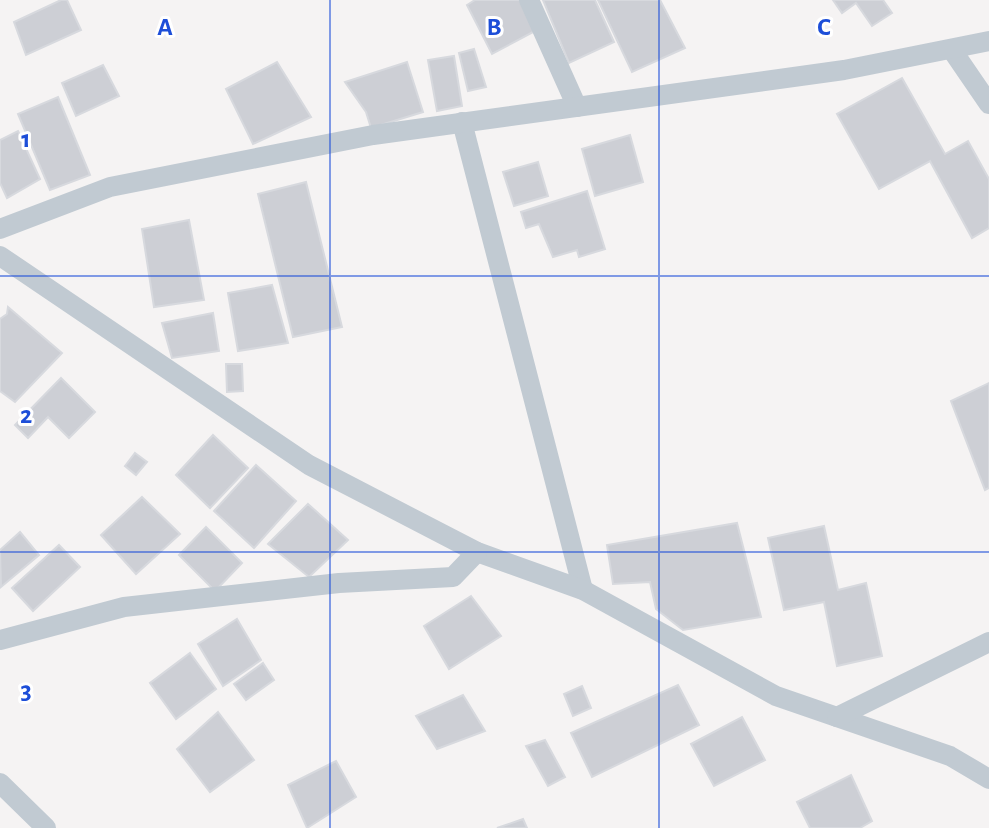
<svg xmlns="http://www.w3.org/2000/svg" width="989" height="828" font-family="'Alegreya Sans',sans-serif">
<rect width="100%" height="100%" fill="#f5f3f3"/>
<g fill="#cdcfd5" stroke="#d7d9de" stroke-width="2">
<path d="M61,0H67L81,30L26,55L14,22Z"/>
<path d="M475,0H520L535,31L492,54L467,5Z"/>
<path d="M543,0H595L614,42L569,63Z"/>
<path d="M598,0H660L685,48L632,72Z"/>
<path d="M833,0H883L892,13L872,26L856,3L842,13Z"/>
<path d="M474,49L486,87L468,91L459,53Z"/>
<path d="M454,56L462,106L437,111L428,60Z"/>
<path d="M277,62L311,117L253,144L226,89Z"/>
<path d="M407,62L423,112L371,128L366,112L345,82Z"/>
<path d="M103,65L119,96L76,116L62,83Z"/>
<path d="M902,78L945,154L968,141L989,179V228L972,238L930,161L879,189L837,114Z"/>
<path d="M58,97L90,175L50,190L18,114Z"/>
<path d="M18,131L40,179L7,198L0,183V140Z"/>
<path d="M630,135L643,182L595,196L582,149Z"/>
<path d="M538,162L548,196L514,206L503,172Z"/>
<path d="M306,182L342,327L293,337L258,194Z"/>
<path d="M587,191L605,249L579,257L577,250L553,257L539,224L526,228L521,212Z"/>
<path d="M189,220L204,300L154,307L142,229Z"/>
<path d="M272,285L288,343L238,351L228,293Z"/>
<path d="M8,307L62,353L15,402L0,391V319L7,314Z"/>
<path d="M213,313L219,351L172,358L162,323Z"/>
<path d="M226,364H242L243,391L227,392Z"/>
<path d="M61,378L95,412L69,438L48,417L28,438L15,425Z"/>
<path d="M989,383V488L985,490L951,401Z"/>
<path d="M213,435L248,468L210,508L176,475Z"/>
<path d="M135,453L147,462L136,475L125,466Z"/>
<path d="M256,465L296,501L254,548L214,511Z"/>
<path d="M142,497L180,534L136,574L101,535Z"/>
<path d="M308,504L348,540L309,577L268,544Z"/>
<path d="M737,523L761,617L683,630L656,609L650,582L613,584L607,545Z"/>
<path d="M824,526L838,590L866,583L882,656L837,666L824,602L784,610L768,538Z"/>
<path d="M206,527L242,563L215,591L179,555Z"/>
<path d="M20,532L39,555L1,587L0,550Z"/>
<path d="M59,545L80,567L33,611L12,588Z"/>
<path d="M471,596L501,636L449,669L424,626Z"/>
<path d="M237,619L261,660L223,686L198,644Z"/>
<path d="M190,653L216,689L176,719L150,683Z"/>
<path d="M263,663L274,680L246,700L234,684Z"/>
<path d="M678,685L699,725L592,777L571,733Z"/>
<path d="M582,686L591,708L573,716L564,694Z"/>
<path d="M463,695L485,731L437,749L416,716Z"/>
<path d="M218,712L254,760L210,792L177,749Z"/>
<path d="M742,717L765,760L714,786L691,744Z"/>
<path d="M545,740L565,777L548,786L526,746Z"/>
<path d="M336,761L356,797L307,828L288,785Z"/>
<path d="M851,775L872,821L860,828H810L797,802Z"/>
<path d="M523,819L527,828H497Z"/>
</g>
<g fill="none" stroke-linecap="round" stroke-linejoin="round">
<g stroke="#c1cad2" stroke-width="20">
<path d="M529,0L577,107"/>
<path d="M952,50L989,104"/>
<path d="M462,122L583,590"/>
<path d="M0,229L110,187L373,135L844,70L989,41"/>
<path d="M0,256L309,465L477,552L583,590L776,696L950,756L989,779"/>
<path d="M0,640L124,607L339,583L453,577L477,552"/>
<path d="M837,717L989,642"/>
<path d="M0,783L46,828"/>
</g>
</g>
<path fill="none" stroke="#1d4ed8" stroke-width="2" stroke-opacity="0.55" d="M330,0V828M659,0V828M0,276H989M0,552H989"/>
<g font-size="26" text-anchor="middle" font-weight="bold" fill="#1d4ed8" stroke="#fff" stroke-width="6" stroke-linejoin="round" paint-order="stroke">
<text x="165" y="35">A</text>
<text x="494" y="35">B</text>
<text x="824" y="35">C</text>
<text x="26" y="147">1</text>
<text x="26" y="423">2</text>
<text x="26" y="699">3</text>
</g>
</svg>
